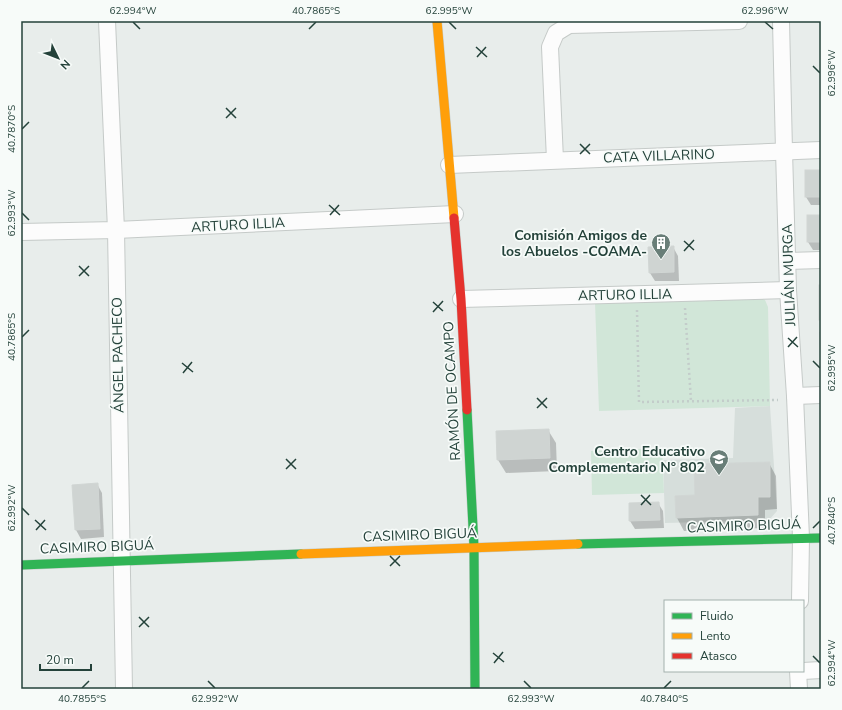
<svg xmlns="http://www.w3.org/2000/svg" width="842" height="710" font-family="'Nunito Sans',sans-serif">
<rect width="100%" height="100%" fill="#e8edeb"/>
<path fill="#d6dedb" d="M770,406L777,511L769,520L665,523L663,460L733,458L735,408Z"/>
<g fill="#d1e6d8">
<path d="M758,297L765,300L768,307L770,406L599,411L595,303Z"/>
<path d="M662,448L664,493L592,495L591,451Z"/>
</g>
<g fill="#0003">
<path d="M821,171V205H811L806,197Z"/>
<path d="M821,216V250H813L808,242Z"/>
<path d="M673,247L678,256L679,281H655L650,273L649,248Z"/>
<path d="M548,430L556,443L557,471L506,473L498,460L497,432Z"/>
<path d="M769,463L776,476L777,509L765,510V528L684,531L677,518L696,496Z"/>
<path d="M97,484L102,493L104,537L81,539L76,530L73,486Z"/>
<path d="M658,503L663,511L664,528L635,529L630,521Z"/>
</g>
<g fill="#cfd4d2" stroke="#d1d6d4">
<rect x="805" y="170" width="16" height="27"/>
<rect x="807" y="215" width="14" height="27"/>
<path d="M674,246V272L649,273L648,247Z"/>
<rect x="819" y="285" width="2" height="35"/>
<path d="M820,332H821V368Z"/>
<path d="M549,429L550,458L497,460L496,431Z"/>
<path d="M770,462V497H758V515L676,518L675,496L695,495L694,464Z"/>
<path d="M98,483L100,529L75,530L72,485Z"/>
<path d="M659,502L660,520L629,521V503Z"/>
</g>
<g fill="none" stroke-linecap="round" stroke-linejoin="round">
<g stroke="#c5cac8" stroke-width="18">
<g id="street">
<path d="M107,21L116,230L124,689"/>
<path d="M781,21L784,151L788,290L795,396L801,538L800,601"/>
<path d="M555,160L550,47L556,33L569,25L739,21"/>
<path d="M449,165L821,150"/>
<path d="M21,232L116,230L455,214"/>
<path d="M788,261L821,260"/>
<path d="M461,299L788,290"/>
<path d="M795,396L821,395"/>
<path d="M798,671L799,689"/>
<path d="M803,671L821,670"/>
</g>
</g>
<g stroke="#c3cbc8" stroke-width="10">
<g id="fast">
<path d="M467,410L474,547L475,689"/>
<path d="M578,544L821,538"/>
<path d="M21,565L301,554"/>
</g>
</g>
<g stroke="#c3cbc8" stroke-width="10">
<g id="slow">
<path d="M437,21L454,218"/>
<path d="M301,554L578,544"/>
</g>
</g>
<g stroke="#c3cbc8" stroke-width="10">
<path id="jam" d="M454,218L461,299L467,410"/>
</g>
<g stroke="#c3ccca" stroke-width="2.5" stroke-dasharray="2 3" stroke-linecap="butt">
<path d="M685,308L691,401"/>
<path d="M637,310L639,402L778,400"/>
</g>
<use href="#street" stroke="#fcfcfc" stroke-width="16"/>
<use href="#fast" stroke="#30b455" stroke-width="9"/>
<use href="#slow" stroke="#ff9f0a" stroke-width="9"/>
<use href="#jam" stroke="#e5322d" stroke-width="9"/>
</g>
<path fill="none" stroke="#24423a" stroke-width="1.5" d="M133,22L140,29M449,22L456,29M765,22L773,29M309,29L316,22M476,47L487,57M477,57L486,47M813,66L820,73M226,108L236,118M226,118L236,108M22,129L29,122M580,144L590,154M580,154L590,144M329,205L340,215M22,213L29,220M330,215L339,205M684,241L694,250M684,251L694,240M79,266L89,276M79,276L89,266M433,302L443,311M433,312L443,301M22,337L29,330M788,338L798,347M788,347L797,337M813,361L820,368M182,363L193,372M183,373L192,362M537,398L547,408M537,408L547,398M286,459L296,469M286,469L296,459M641,495L651,505M641,505L650,495M22,508L29,515M35,520L46,530M813,528L820,521M36,530L45,520M390,556L400,566M390,566L400,556M139,617L149,627M139,627L149,617M493,653L504,662M813,656L820,663M494,663L503,652M208,681L215,688M524,681L531,688M82,688L89,681M664,688L671,681"/>
<defs>
<g id="building-pin" transform="scale(1)"><path d="M0 17L-7.5 6A9.5 9.5 0 1 1 7.5 6Z" fill="#697e78" stroke="#f7fbf9"/><path d="M-4-6H4V6H1V3H-1V6H-4ZM-2.5-4.3h1.7v1.8h-1.7ZM.8-4.3h1.7v1.8H.8ZM-2.5-1h1.7V.8h-1.7ZM.8-1h1.7V.8H.8Z" fill="#fff"/></g>
<g id="school-pin" transform="scale(1)"><path d="M0 17L-7.5 6A9.5 9.5 0 1 1 7.5 6Z" fill="#697e78" stroke="#f7fbf9"/><path d="M0-5L7-2L0 1L-7-2ZM-4 1L0 2.5L4 1V4Q0 6-4 4Z" fill="#fff"/></g>
</defs>
<g fill-rule="evenodd">
<use href="#building-pin" x="661" y="243"/>
<use href="#school-pin" x="719" y="459"/>
</g>
<g text-anchor="middle" dominant-baseline="central" stroke-width="3.5" stroke-linejoin="round" paint-order="stroke">
<g font-size="14" fill="#24423a" stroke="#f7fbf9">
<text transform="translate(659 156) rotate(-2)">CATA VILLARINO</text>
<text transform="translate(238 225) rotate(-3)">ARTURO ILLIA</text>
<text transform="translate(789 275) rotate(-92)">JULIÁN MURGA</text>
<text transform="translate(625 295) rotate(-1)">ARTURO ILLIA</text>
<text transform="translate(118 355) rotate(-91)">ÁNGEL PACHECO</text>
<text transform="translate(452 391) rotate(-93)">RAMÓN DE OCAMPO</text>
<text transform="translate(744 526) rotate(-2)">CASIMIRO BIGUÁ</text>
<text transform="translate(420 535) rotate(-2)">CASIMIRO BIGUÁ</text>
<text transform="translate(97 547) rotate(-2)">CASIMIRO BIGUÁ</text>
</g>
<g font-size="14" font-weight="bold" fill="#24423a" stroke="#f7fbf9" text-anchor="end">
<text x="647" y="235">Comisión Amigos de<tspan x="647" dy="16">los Abuelos -COAMA-</tspan></text>
<text x="705" y="451">Centro Educativo<tspan x="705" dy="16">Complementario N° 802</tspan></text>
</g>
</g>
<rect width="842" height="710" fill="none" stroke="#f7fbf9" stroke-width="44"/>
<rect x="664" y="600" width="140" height="72" fill="#f7fbf9" stroke="#a3b1ad"/>
<rect x="672" y="613" width="20" height="6" fill="#30b455" stroke="#a3b1ad"/>
<text x="700" y="620" font-size="12" fill="#24423a">Fluido</text>
<rect x="672" y="633" width="20" height="6" fill="#ff9f0a" stroke="#a3b1ad"/>
<text x="700" y="640" font-size="12" fill="#24423a">Lento</text>
<rect x="672" y="653" width="20" height="6" fill="#e5322d" stroke="#a3b1ad"/>
<text x="700" y="660" font-size="12" fill="#24423a">Atasco</text>
<g transform="translate(58 58) rotate(133)" stroke="#f7fbf9" stroke-width="3" paint-order="stroke">
<path d="M0-3L7 15L0 10L-7 15Z" fill="#24423a"/>
<text y="-6" font-size="11" font-weight="bold" text-anchor="middle" fill="#24423a">N</text>
</g>
<path d="M40 664v6h51v-6" fill="none" stroke="#24423a" stroke-width="2"/>
<text x="46" y="664" font-size="12" fill="#24423a" stroke="#f7fbf9" stroke-width="3" paint-order="stroke">20 m</text>
<rect x="22" y="22" width="798" height="666" fill="none" stroke="#24423a" stroke-width="1.5"/>
<g font-size="10" text-anchor="middle" fill="#24423a">
<text x="133" y="14">62.994°W</text>
<text x="316" y="14">40.7865°S</text>
<text x="449" y="14">62.995°W</text>
<text x="765" y="14">62.996°W</text>
<text transform="translate(831 73) rotate(-90)" y="4">62.996°W</text>
<text transform="translate(11 129) rotate(-90)" y="4">40.7870°S</text>
<text transform="translate(11 213) rotate(-90)" y="4">62.993°W</text>
<text transform="translate(11 337) rotate(-90)" y="4">40.7865°S</text>
<text transform="translate(831 368) rotate(-90)" y="4">62.995°W</text>
<text transform="translate(11 508) rotate(-90)" y="4">62.992°W</text>
<text transform="translate(831 521) rotate(-90)" y="4">40.7840°S</text>
<text transform="translate(831 663) rotate(-90)" y="4">62.994°W</text>
<text x="82" y="702">40.7855°S</text>
<text x="215" y="702">62.992°W</text>
<text x="531" y="702">62.993°W</text>
<text x="664" y="702">40.7840°S</text>
</g>
</svg>
